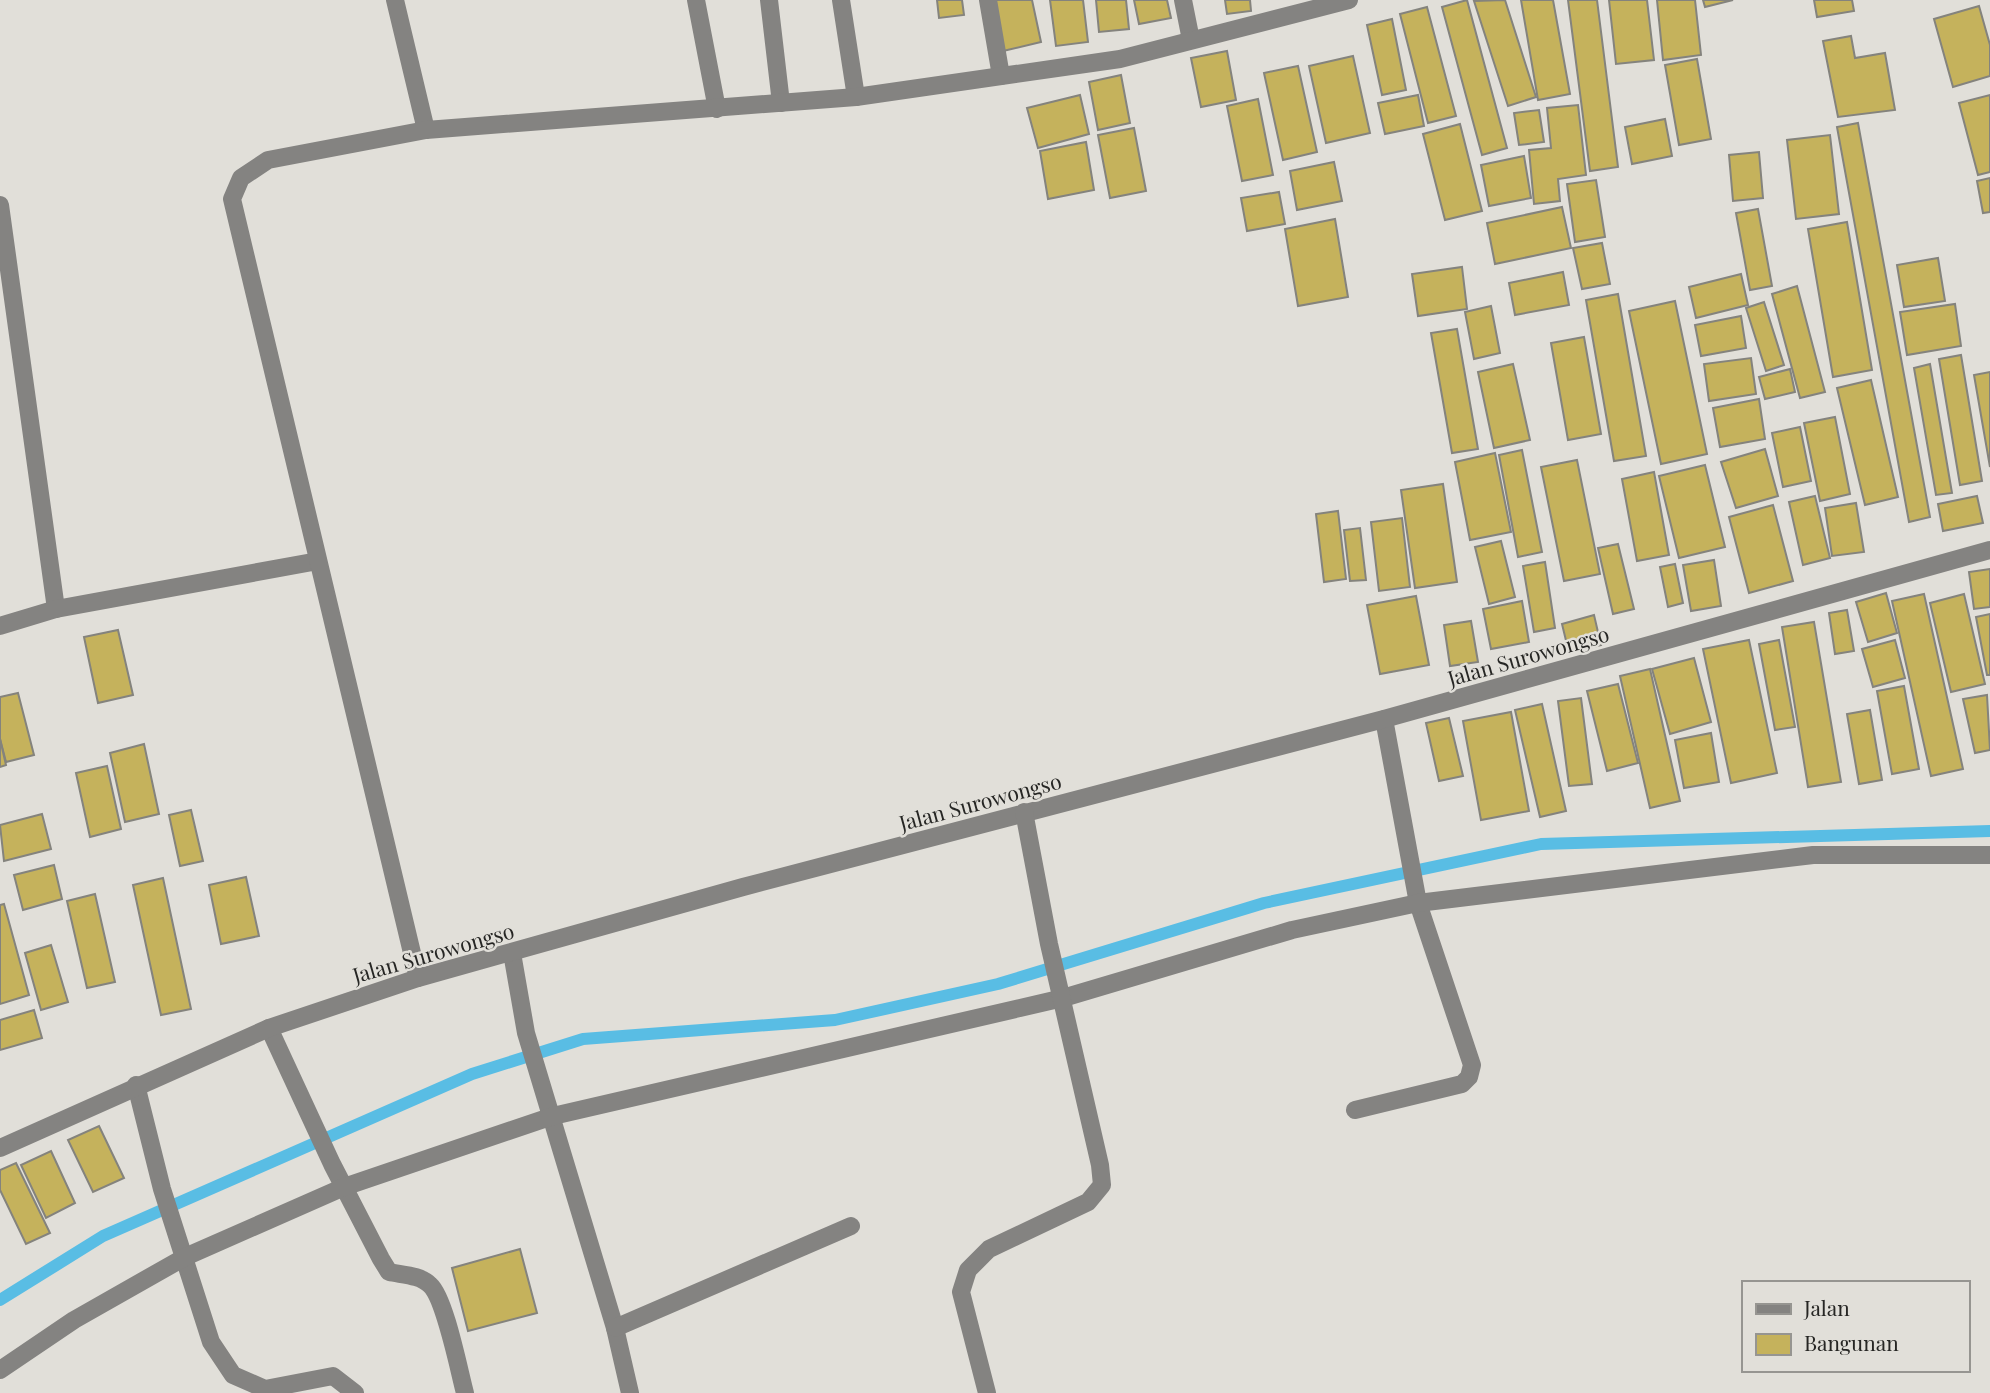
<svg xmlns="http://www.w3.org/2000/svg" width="1990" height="1393" font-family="'Playfair Display',serif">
<rect width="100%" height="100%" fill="#e1dfd9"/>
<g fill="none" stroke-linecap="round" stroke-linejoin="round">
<path stroke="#59bde4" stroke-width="12" d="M0,1300L103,1236L472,1074L583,1039L835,1020L998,984L1264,903L1541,844L1990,831"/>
</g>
<g fill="#c5b25c" stroke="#84837d" stroke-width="2">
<path d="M937,0H962L964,15L939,18Z"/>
<path d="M992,0H1032L1041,42L1003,51Z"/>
<path d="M1050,0H1083L1088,42L1056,46Z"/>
<path d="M1096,0H1126L1129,29L1099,32Z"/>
<path d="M1134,0H1167L1171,18L1139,24Z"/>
<path d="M1225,0H1250L1251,11L1227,14Z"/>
<path d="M1467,0L1507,148L1482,155L1442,7Z"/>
<path d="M1505,0L1536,97L1508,106L1474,1Z"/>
<path d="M1521,0H1553L1570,94L1538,100Z"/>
<path d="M1568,0H1597L1618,167L1590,171Z"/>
<path d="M1609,0H1647L1654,60L1616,64Z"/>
<path d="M1657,0H1695L1701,55L1663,60Z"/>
<path d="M1703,0H1733L1705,7Z"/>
<path d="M1814,0H1852L1854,11L1817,17Z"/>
<path d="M1979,6L1990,45V76L1953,87L1934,19Z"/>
<path d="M1427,7L1456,116L1428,123L1400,14Z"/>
<path d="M1392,19L1406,90L1382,95L1367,25Z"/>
<path d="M1851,36L1855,58L1885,53L1895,110L1838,117L1823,41Z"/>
<path d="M1227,51L1236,100L1201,107L1191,58Z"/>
<path d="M1353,56L1370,133L1326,143L1309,66Z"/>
<path d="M1697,59L1711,139L1679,145L1665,65Z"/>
<path d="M1298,66L1317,152L1283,160L1264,73Z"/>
<path d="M1121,75L1130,123L1098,130L1089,82Z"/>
<path d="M1080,95L1089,134L1038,148L1027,108Z"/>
<path d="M1418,95L1424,126L1385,134L1378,103Z"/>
<path d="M1990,95V172L1978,175L1959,103Z"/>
<path d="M1258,99L1273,175L1242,181L1227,106Z"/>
<path d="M1578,105L1586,175L1558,179L1560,201L1534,204L1529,150L1551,148L1547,108Z"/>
<path d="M1539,110L1544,142L1519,145L1514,113Z"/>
<path d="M1665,119L1672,156L1632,164L1625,127Z"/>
<path d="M1858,123L1930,517L1909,522L1837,127Z"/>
<path d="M1460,124L1482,211L1445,220L1423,134Z"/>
<path d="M1134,128L1146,191L1110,198L1098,135Z"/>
<path d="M1830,135L1839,214L1796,219L1787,140Z"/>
<path d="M1086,142L1094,190L1048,199L1040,151Z"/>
<path d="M1759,152L1763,198L1733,201L1729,155Z"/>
<path d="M1524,156L1531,198L1489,206L1481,165Z"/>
<path d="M1334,162L1342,201L1297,210L1290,171Z"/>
<path d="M1990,178V212L1983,213L1977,181Z"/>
<path d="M1596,180L1605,237L1575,242L1567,184Z"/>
<path d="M1279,192L1285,224L1247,231L1241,198Z"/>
<path d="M1562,207L1571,248L1495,264L1487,223Z"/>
<path d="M1758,209L1772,286L1750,290L1736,213Z"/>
<path d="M1335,219L1348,297L1298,306L1285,229Z"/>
<path d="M1847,222L1872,370L1833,377L1808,229Z"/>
<path d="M1602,243L1610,284L1582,289L1573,248Z"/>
<path d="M1938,258L1945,301L1904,307L1897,265Z"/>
<path d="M1462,267L1467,309L1418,316L1412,274Z"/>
<path d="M1563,272L1569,305L1515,315L1509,283Z"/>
<path d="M1741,274L1748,305L1696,318L1689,287Z"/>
<path d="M1797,286L1825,392L1800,398L1772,294Z"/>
<path d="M1618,294L1646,456L1614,461L1586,300Z"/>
<path d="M1675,301L1707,454L1661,464L1629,311Z"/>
<path d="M1764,302L1784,365L1766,371L1746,308Z"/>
<path d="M1955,304L1961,346L1907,355L1900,312Z"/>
<path d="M1491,306L1500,353L1474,359L1465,312Z"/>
<path d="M1741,316L1746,348L1701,356L1695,325Z"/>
<path d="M1457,329L1478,449L1452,453L1431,333Z"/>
<path d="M1584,337L1601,434L1568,440L1551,343Z"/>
<path d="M1961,355L1982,481L1960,485L1939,359Z"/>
<path d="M1751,358L1756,394L1709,401L1704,364Z"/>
<path d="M1513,364L1530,440L1494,448L1478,372Z"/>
<path d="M1930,364L1952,493L1936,495L1914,368Z"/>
<path d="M1790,369L1795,392L1765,399L1759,377Z"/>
<path d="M1990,372V467L1974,375Z"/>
<path d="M1871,380L1898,497L1865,505L1837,388Z"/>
<path d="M1759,399L1765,439L1720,447L1713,408Z"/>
<path d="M1835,417L1850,494L1820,501L1804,423Z"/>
<path d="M1800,427L1811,481L1783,487L1772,433Z"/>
<path d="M1765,449L1778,496L1736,508L1721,462Z"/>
<path d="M1522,450L1542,552L1518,557L1499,455Z"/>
<path d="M1495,453L1511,532L1470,540L1455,462Z"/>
<path d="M1577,460L1600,574L1564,581L1541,467Z"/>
<path d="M1705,465L1725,547L1679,558L1659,476Z"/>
<path d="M1654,472L1669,555L1637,561L1622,479Z"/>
<path d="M1443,484L1457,582L1415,588L1401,490Z"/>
<path d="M1815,496L1830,558L1803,565L1789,502Z"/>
<path d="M1977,496L1983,523L1943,531L1938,504Z"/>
<path d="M1856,503L1864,552L1832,556L1825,508Z"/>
<path d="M1773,505L1793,581L1749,593L1729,517Z"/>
<path d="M1338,511L1346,579L1324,582L1316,514Z"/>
<path d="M1402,518L1410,587L1379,591L1371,522Z"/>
<path d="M1360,528L1366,580L1350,581L1344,530Z"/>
<path d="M1501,541L1515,597L1489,604L1475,547Z"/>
<path d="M1618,544L1634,609L1613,614L1598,548Z"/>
<path d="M1714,560L1721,606L1691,611L1683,565Z"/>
<path d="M1545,562L1555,628L1534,632L1523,566Z"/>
<path d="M1675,564L1683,603L1668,607L1660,567Z"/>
<path d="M1990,569V607L1974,609L1969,572Z"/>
<path d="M1886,593L1897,633L1868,642L1856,602Z"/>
<path d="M1924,594L1963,769L1931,776L1892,601Z"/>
<path d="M1964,594L1985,684L1951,692L1930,603Z"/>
<path d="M1416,596L1429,665L1380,674L1367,605Z"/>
<path d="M1522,601L1529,642L1491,649L1483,609Z"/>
<path d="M1847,610L1854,651L1835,654L1829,613Z"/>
<path d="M1990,614V675H1987L1976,617Z"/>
<path d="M1594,615L1601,645L1569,653L1562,624Z"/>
<path d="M1471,621L1478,662L1450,666L1444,625Z"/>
<path d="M1814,622L1841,782L1808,787L1782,627Z"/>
<path d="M118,630L133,695L98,703L84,637Z"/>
<path d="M1749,640L1777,773L1731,783L1703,649Z"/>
<path d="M1779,640L1795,727L1775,730L1759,644Z"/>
<path d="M1895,640L1905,678L1873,687L1862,649Z"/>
<path d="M1694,658L1711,722L1670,734L1652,669Z"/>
<path d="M1650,669L1680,801L1650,808L1620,676Z"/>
<path d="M1618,684L1638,763L1607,771L1587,691Z"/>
<path d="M1904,686L1919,769L1892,774L1877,691Z"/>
<path d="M18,693L34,755L6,762L0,739V697Z"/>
<path d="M1987,695L1990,750L1975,753L1963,699Z"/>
<path d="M1581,698L1592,784L1569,786L1558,701Z"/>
<path d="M1542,704L1566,811L1540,817L1515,710Z"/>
<path d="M1870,710L1882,780L1859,784L1847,714Z"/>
<path d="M1511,712L1529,811L1481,820L1463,721Z"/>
<path d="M1449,718L1463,776L1439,781L1426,723Z"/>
<path d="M1711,733L1719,782L1684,788L1675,740Z"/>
<path d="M0,739L6,765L0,767Z"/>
<path d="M144,744L159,814L125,822L110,753Z"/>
<path d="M107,766L121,829L90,837L76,773Z"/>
<path d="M191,810L203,861L180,866L169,815Z"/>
<path d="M42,814L51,849L4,861L0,825Z"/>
<path d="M54,865L62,899L23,910L14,875Z"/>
<path d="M246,877L259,936L221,944L209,885Z"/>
<path d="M163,878L191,1009L161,1015L133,885Z"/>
<path d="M95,894L115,982L87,988L67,901Z"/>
<path d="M4,904L29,995L0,1004V905Z"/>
<path d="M51,945L68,1002L41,1010L25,953Z"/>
<path d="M34,1010L42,1038L0,1050V1020Z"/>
<path d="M99,1126L124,1178L93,1192L68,1140Z"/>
<path d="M51,1151L75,1203L46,1218L21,1165Z"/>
<path d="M16,1163L50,1233L26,1244L0,1190V1170Z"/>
<path d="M520,1249L537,1313L468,1331L452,1268Z"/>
</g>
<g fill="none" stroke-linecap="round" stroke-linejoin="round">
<g stroke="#848381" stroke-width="18">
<path d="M395,0L426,130"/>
<path d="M696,0L717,109"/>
<path d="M769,0L781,103"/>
<path d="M841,0L856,97"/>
<path d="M988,0L1001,76"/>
<path d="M1183,0L1191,40"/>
<path d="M0,205L56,609"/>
<path d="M0,626L56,609L318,561"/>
<path d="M512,953L526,1033L615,1328L630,1393"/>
<path d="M418,978L232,199L241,178L268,160L426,130L856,97L1120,59L1349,0"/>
<path d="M269,1028L332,1164L381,1259L389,1272C403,1275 420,1275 430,1285C445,1298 459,1371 465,1393"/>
<path d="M136,1085L162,1189L211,1342L233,1375L265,1389L333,1376L355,1393"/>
<path d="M1355,1110L1462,1084L1469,1077L1472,1065L1418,903L1384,719"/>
<path d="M0,1148L269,1028L418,978L743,887L1384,719L1990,550"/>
<path d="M615,1328L851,1226"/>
<path d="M0,1370L74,1320L185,1257L344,1187L553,1116L1063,998L1292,930L1418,903L1813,855H1990"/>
<path d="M987,1393L961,1292L968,1270L989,1249L1088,1202L1102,1185L1100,1165L1049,944L1024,812"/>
</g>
</g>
<g text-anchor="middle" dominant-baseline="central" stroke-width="5" stroke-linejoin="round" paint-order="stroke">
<g font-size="21" fill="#262624" stroke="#e1dfd9">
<text transform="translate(1528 655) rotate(-16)">Jalan Surowongso</text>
<text transform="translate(980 801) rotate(-15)">Jalan Surowongso</text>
<text transform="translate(433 952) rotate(-16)">Jalan Surowongso</text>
</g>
</g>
<rect x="1742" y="1281" width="228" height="91" fill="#e1dfd9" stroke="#969591" stroke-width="2"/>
<rect x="1756" y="1304" width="35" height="10" fill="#848381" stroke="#969591" stroke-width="2"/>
<text x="1804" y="1316" font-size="21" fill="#262624">Jalan</text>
<rect x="1756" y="1334" width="35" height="21" fill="#c5b25c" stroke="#969591" stroke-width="2"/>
<text x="1804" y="1351" font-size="21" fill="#262624">Bangunan</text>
</svg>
